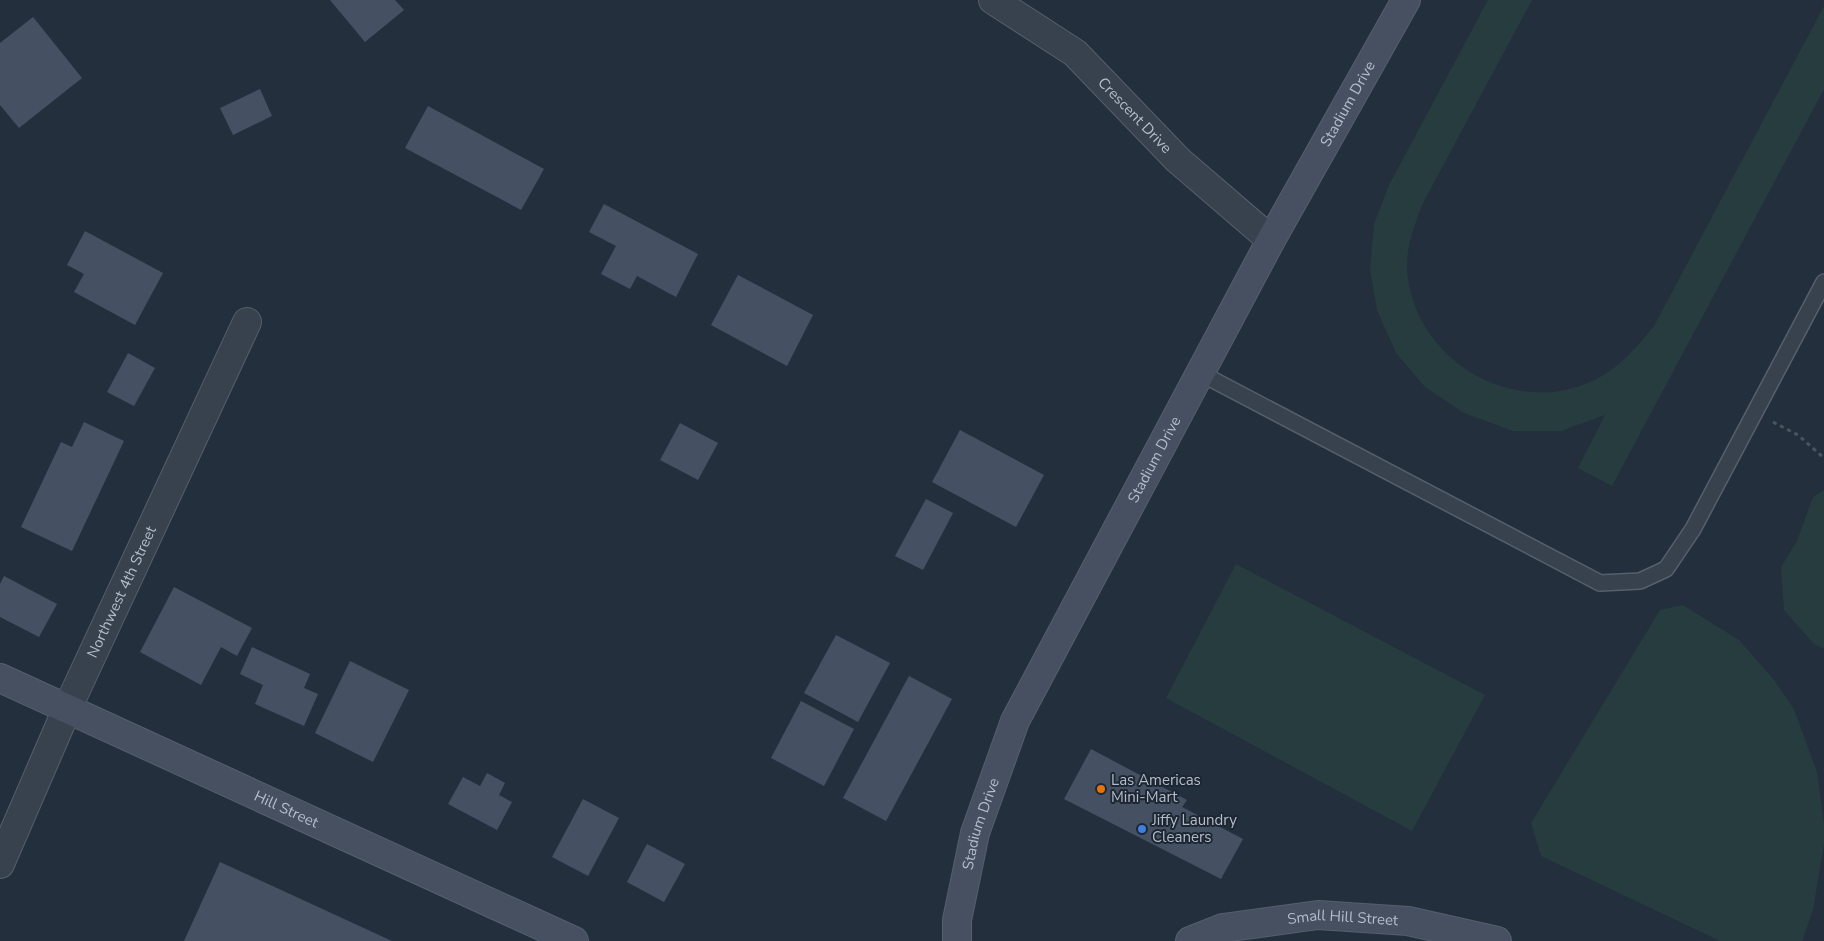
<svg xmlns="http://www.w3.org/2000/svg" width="1824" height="941" font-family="'Nunito Sans',sans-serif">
<rect width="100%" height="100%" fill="#242f3e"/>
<g fill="#263c3f">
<path d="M1488,0H1532L1423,203C1415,224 1406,246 1407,270C1414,363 1520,423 1602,376C1624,363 1638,345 1654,326L1824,6V89L1612,486L1578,468L1605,415L1561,431H1513L1464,413L1425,387L1396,353L1377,310L1370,269L1374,224L1389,185Z"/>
<path d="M1824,490V648L1815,645L1784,610L1781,567L1797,541L1813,497Z"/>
<path d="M1236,564L1485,695L1412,831L1166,698Z"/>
<path d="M1683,605L1739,640L1774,680L1794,709L1817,772L1824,823V844L1813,910L1802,941H1720L1541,856L1531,823L1660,610Z"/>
</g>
<g fill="#455162">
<path d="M330,0H395L404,10L365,42Z"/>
<path d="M33,17L82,78L19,128L0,105V43Z"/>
<path d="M260,89L272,116L233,135L220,108Z"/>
<path d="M428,106L544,169L521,210L405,148Z"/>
<path d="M604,204L698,254L676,297L637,276L630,289L601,274L616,246L589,232Z"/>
<path d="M85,231L163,273L135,325L74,292L84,274L67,265Z"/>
<path d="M738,275L813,315L787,366L711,325Z"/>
<path d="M128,353L155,368L134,406L107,392Z"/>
<path d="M84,422L124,441L72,551L21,527L61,442L72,447Z"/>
<path d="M680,423L718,443L698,480L660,460Z"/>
<path d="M960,430L1044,475L1016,527L932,482Z"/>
<path d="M926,499L953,513L923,570L895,556Z"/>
<path d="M4,576L57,604L39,637L0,617V584Z"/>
<path d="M174,587L252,628L237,656L221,647L201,685L140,652Z"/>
<path d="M836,635L890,663L858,722L804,693Z"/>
<path d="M252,647L310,674L304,688L318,694L304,726L255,704L263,685L240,674Z"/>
<path d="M350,661L409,690L373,762L315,733Z"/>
<path d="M909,676L952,699L886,821L843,798Z"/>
<path d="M801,701L854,729L824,786L771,758Z"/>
<path d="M1091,749L1187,800L1182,807L1243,839L1221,879L1064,799Z"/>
<path d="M487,773L505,783L499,795L512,802L497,830L448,804L463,777L480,786Z"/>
<path d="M583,799L619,818L588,876L552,857Z"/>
<path d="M647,844L685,864L664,902L627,882Z"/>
<path d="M220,862L392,941H184Z"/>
</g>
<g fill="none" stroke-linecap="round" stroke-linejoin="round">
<g stroke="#565f6c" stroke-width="18">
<path id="lane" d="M1200,373L1600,583L1640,581L1666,569L1693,529L1824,282"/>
</g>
<g stroke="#565f6c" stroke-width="30">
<g id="street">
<path id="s1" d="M993,0L1075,53L1178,160L1271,240"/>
<path id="s2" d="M0,864L67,709L247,322"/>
</g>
</g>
<g stroke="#565f6c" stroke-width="30">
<g id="secondary">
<path id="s3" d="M0,678L574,941"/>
<path id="s4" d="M957,941V920L975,833L1015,721L1271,240L1406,0"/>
<path id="s5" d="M1190,941L1223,928L1318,915L1408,921L1497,941"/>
</g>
</g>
<path stroke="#44595c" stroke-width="3" stroke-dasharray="4 4" stroke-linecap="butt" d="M1773,422L1798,435L1824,458"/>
<use href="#lane" stroke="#38414e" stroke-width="15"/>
<use href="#street" stroke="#38414e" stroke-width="28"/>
<use href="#secondary" stroke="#465061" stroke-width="28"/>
</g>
<circle fill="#e8710a" stroke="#1d2633" stroke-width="2" cx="1101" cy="789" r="5"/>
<circle fill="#3f7fe0" stroke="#1d2633" stroke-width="2" cx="1142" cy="829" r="5"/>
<g text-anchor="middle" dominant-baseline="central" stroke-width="4" stroke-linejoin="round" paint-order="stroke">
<g font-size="15" fill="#b4bcc9" stroke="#1d2633">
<text stroke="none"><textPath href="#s4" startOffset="930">Stadium Drive</textPath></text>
<text stroke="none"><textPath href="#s1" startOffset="184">Crescent Drive</textPath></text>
<text stroke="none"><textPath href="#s4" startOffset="525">Stadium Drive</textPath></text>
<text stroke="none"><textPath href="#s2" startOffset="298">Northwest 4th Street</textPath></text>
<text stroke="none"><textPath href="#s3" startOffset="315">Hill Street</textPath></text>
<text stroke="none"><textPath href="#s4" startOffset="120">Stadium Drive</textPath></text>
<text stroke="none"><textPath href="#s5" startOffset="156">Small Hill Street</textPath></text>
</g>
<g font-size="15" fill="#b4bcc9" stroke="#1d2633" text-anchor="start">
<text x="1111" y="780">Las Americas<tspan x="1111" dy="17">Mini-Mart</tspan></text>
<text x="1152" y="820">Jiffy Laundry<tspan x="1152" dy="17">Cleaners</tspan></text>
</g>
</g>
</svg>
